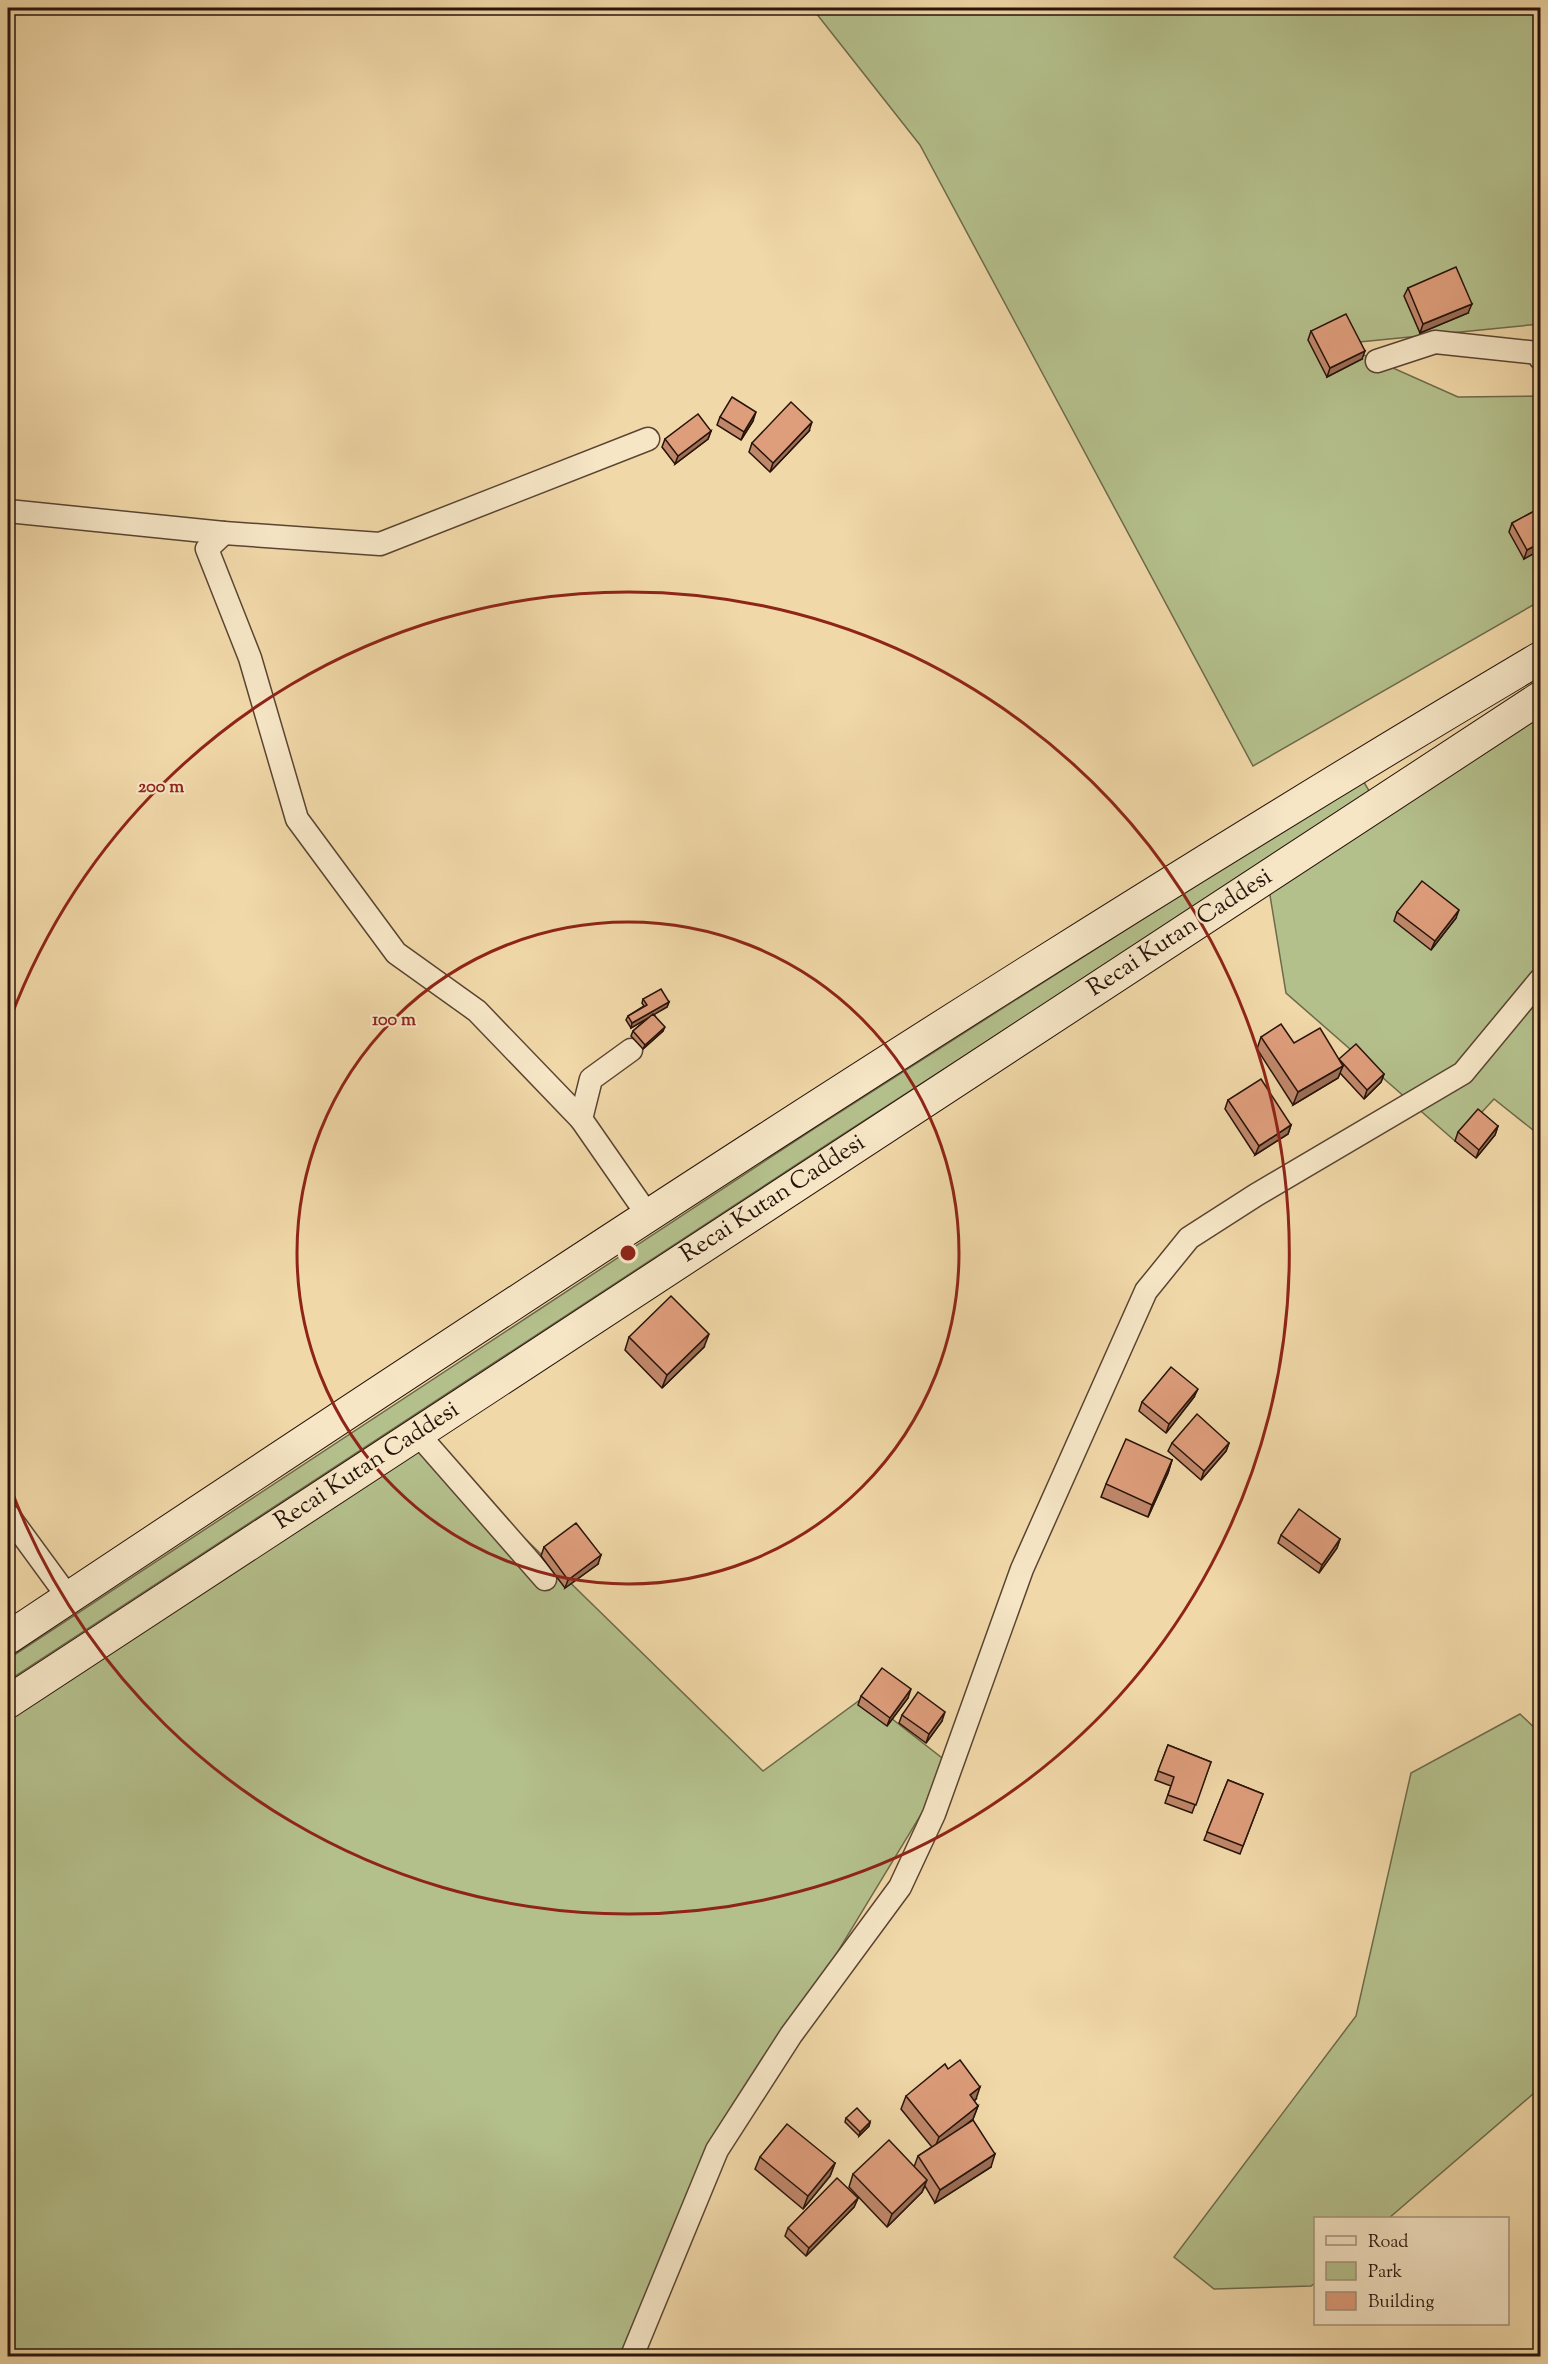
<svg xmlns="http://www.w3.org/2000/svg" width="1548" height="2364" font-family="'Sorts Mill Goudy',serif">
<rect width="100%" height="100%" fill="#f1d8a8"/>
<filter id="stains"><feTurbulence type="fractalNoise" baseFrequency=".00333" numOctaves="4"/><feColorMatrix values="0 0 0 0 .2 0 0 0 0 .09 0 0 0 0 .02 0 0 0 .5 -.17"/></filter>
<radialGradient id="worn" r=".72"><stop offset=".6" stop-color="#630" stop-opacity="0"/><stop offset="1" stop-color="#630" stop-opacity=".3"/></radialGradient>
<g fill="#b4c08c" stroke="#6e6a4b" stroke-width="1.5">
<path d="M812,8H1540V324L1339,344L1458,397L1540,396V601L1253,766L920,145Z"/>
<path d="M1540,693V1131L1538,1134L1494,1099L1455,1141L1286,993L1267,877Z"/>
<path d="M1362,779L1371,794L831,1142L8,1681V1659L815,1128Z"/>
<path d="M417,1433L763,1771L864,1697L951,1765L752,2093L625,2356H8V1701Z"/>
<path d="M1520,1714L1540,1733V2088L1389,2218H1316L1315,2283L1311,2286L1214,2289L1174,2257L1356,2016L1411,1773Z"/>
</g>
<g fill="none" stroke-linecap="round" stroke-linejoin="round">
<g stroke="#5a4432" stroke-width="25">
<g id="street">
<path d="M1377,361L1435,342L1538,353L1540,358"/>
<path d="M8,511L224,533L380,544L648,439"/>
<path d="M224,533L207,549L250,658L297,819L396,953L477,1011L581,1119"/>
<path d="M631,1050L591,1079L581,1119L647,1214"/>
<path d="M417,1433L545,1579"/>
<path d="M8,1515L68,1597"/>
<path d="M632,2356L717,2150L791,2035L900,1887L934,1814L1022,1569L1146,1291L1189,1238L1256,1195L1463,1073L1540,980"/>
</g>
</g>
<g stroke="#28130a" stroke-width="34">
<g id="secondary">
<path d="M8,1638C513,1302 1019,967 1540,658"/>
<path d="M8,1702L1540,698"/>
</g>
</g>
<use href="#street" stroke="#f6e6c6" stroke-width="22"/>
<use href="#secondary" stroke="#f6e6c6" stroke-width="32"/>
</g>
<g fill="#bf876a" stroke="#28130a" stroke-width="1.5">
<path d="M1408,288L1468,313L1420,333L1404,296Z"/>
<path d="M1311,331L1362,359L1327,377L1308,340Z"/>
<path d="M720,417L753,421L741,440L717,425Z"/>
<path d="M711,431L708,439L675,464L662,447L665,439Z"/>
<path d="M809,431L770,472L749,452L752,443Z"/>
<path d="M1540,508V550L1524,559L1509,532L1512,523Z"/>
<path d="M1397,912L1456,918L1431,950L1394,921Z"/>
<path d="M643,999L669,1002L667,1007L654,1014L663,1031L643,1049L631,1036L633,1031L649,1017L631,1028L626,1020L628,1016L644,1006L642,1003Z"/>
<path d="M1261,1037L1294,1043L1339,1059L1384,1074L1381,1082L1364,1099L1340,1073L1338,1078L1293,1105L1257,1049Z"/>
<path d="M1228,1100L1291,1125L1288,1134L1255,1155L1225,1109Z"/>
<path d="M1498,1126L1495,1135L1476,1158L1455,1141L1458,1132Z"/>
<path d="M629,1337L704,1347L662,1388L625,1350Z"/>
<path d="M1194,1397L1166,1433L1139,1411L1142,1402Z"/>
<path d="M1172,1443H1229L1226,1451L1201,1480L1168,1451Z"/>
<path d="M1172,1460L1168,1473L1148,1517L1101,1497L1106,1484Z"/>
<path d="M1281,1535L1340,1539L1337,1548L1319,1573L1278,1543Z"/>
<path d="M544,1547L598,1564L565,1588L541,1556Z"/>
<path d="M861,1696L908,1698L887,1726L858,1705Z"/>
<path d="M902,1715L942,1721L926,1743L899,1723Z"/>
<path d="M1168,1745L1211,1762L1192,1813L1165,1803L1171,1786L1155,1780Z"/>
<path d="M1228,1780L1263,1794L1240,1854L1204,1840Z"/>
<path d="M906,2096L976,2099L974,2101L978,2106L973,2119L962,2128L991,2167L935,2203L925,2186L922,2192L887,2227L849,2187L853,2174L914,2167L918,2156L932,2147L901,2109Z"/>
<path d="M846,2118L870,2122L869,2126L859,2136L845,2122Z"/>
<path d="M760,2157L835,2163L830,2176L803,2209L755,2169Z"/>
<path d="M858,2198L854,2207L806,2256L785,2236L788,2228Z"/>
</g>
<g fill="#9b6e56" stroke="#28130a" stroke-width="1.5">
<path d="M1472,304L1468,313L1420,333L1423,324Z"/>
<path d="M1365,351L1362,359L1327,377L1330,368Z"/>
<path d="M756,412L753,421L741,440L744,432Z"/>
<path d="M812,422L809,431L770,472L773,463Z"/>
<path d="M711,431L708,439L675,464L678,456Z"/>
<path d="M1540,543V550L1524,559L1527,550Z"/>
<path d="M1459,910L1456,918L1431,950L1435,941Z"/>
<path d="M669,1002L667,1007L631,1028L632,1023Z"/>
<path d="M665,1027L663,1031L643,1049L645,1045Z"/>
<path d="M1343,1066L1338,1078L1293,1105L1298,1092Z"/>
<path d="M1384,1074L1381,1082L1364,1099L1367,1090Z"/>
<path d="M1291,1125L1288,1134L1255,1155L1259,1146Z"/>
<path d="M1498,1126L1495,1135L1476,1158L1479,1150Z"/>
<path d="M709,1334L704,1347L662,1388L667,1375Z"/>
<path d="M1198,1389L1194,1397L1166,1433L1169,1424Z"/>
<path d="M1229,1443L1226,1451L1201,1480L1204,1471Z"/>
<path d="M1172,1460L1168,1473L1148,1517L1152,1505Z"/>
<path d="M1340,1539L1337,1548L1319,1573L1322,1565Z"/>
<path d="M601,1555L598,1564L565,1588L568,1580Z"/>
<path d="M911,1689L908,1698L887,1726L890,1718Z"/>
<path d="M945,1712L942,1721L926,1743L929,1734Z"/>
<path d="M980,2087L976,2099L965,2108L970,2095Z"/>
<path d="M978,2106L973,2119L934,2150L939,2137Z"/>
<path d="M870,2122L869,2126L859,2136L860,2132Z"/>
<path d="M995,2154L991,2167L935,2203L940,2190Z"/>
<path d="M835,2163L830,2176L803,2209L808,2196Z"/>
<path d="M927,2180L922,2192L887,2227L892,2214Z"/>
<path d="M858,2198L854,2207L806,2256L809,2248Z"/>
</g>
<g fill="#de9d7b" stroke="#28130a" stroke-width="1.5">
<path d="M1456,267L1472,304L1423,324L1408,288Z"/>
<path d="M1346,314L1365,351L1330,368L1311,331Z"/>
<path d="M732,397L756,412L744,432L720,417Z"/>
<path d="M791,402L812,422L773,463L752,443Z"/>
<path d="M698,414L711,431L678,456L665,439Z"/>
<path d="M1540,508V543L1527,550L1512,523Z"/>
<path d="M1422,881L1459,910L1435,941L1397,912Z"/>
<path d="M661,989L669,1002L632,1023L628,1016L647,1005L643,999Z"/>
<path d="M653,1014L665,1027L645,1045L633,1031Z"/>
<path d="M1281,1024L1294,1043L1320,1028L1343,1066L1298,1092L1261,1037Z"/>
<path d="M1356,1044L1384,1074L1367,1090L1339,1059Z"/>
<path d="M1261,1079L1291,1125L1259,1146L1228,1100Z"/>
<path d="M1478,1109L1498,1126L1479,1150L1458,1132Z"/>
<path d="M671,1296L709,1334L667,1375L629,1337Z"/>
<path d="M1171,1367L1198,1389L1169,1424L1142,1402Z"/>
<path d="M1197,1414L1229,1443L1204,1471L1172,1443Z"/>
<path d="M1126,1439L1172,1460L1152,1505L1106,1484Z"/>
<path d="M1299,1509L1340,1539L1322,1565L1281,1535Z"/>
<path d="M576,1523L601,1555L568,1580L544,1547Z"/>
<path d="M882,1668L911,1689L890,1718L861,1696Z"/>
<path d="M918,1692L945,1712L929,1734L902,1715Z"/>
<path d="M1168,1745L1211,1762L1196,1805L1168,1795L1174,1777L1158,1771Z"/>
<path d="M1228,1780L1263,1794L1243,1846L1207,1832Z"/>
<path d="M960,2060L980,2087L970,2095L978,2106L939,2137L906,2096L945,2064L948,2069Z"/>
<path d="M857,2108L870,2122L860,2132L846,2118Z"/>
<path d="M973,2120L995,2154L940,2190L918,2156Z"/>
<path d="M787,2124L835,2163L808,2196L760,2157Z"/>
<path d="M889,2140L927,2180L892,2214L853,2174Z"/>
<path d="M837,2178L858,2198L809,2248L788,2228Z"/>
</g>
<g fill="none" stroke="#8f2418" stroke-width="3">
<circle cx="628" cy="1253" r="331"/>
<path d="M9 1022A661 661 0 1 1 9 1484"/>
</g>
<g text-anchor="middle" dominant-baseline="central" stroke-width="4.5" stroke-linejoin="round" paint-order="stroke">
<g font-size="24" fill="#28130a" stroke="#f6e6c6">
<text transform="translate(1180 933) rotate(-33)">Recai Kutan Caddesi</text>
<text transform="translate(773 1199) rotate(-33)">Recai Kutan Caddesi</text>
<text transform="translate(367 1466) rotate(-33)">Recai Kutan Caddesi</text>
</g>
</g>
<circle cx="628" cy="1253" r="9" fill="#8f2418" stroke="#f6e6c6" stroke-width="3"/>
<g font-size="18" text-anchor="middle" font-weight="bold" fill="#8f2418" stroke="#f6e6c6" stroke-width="4.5" stroke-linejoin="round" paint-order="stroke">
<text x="161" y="792">200 m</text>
<text x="394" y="1025">100 m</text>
</g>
<rect width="1548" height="2364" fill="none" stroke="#f1d8a8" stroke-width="30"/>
<rect x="9" y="9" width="1530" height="2346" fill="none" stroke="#28130a" stroke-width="3"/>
<rect x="15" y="15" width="1518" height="2334" fill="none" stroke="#28130a" stroke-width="1.5"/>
<rect x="1314" y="2217" width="195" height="108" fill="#f6e6c6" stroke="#a4927b" stroke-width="1.5"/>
<rect x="1326" y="2236" width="30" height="9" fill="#f6e6c6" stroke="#a4927b" stroke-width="1.5"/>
<text x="1368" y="2247" font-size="18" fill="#28130a">Road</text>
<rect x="1326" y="2262" width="30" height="18" fill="#b4c08c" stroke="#a4927b" stroke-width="1.5"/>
<text x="1368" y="2277" font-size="18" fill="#28130a">Park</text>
<rect x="1326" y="2292" width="30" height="18" fill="#de9d7b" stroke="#a4927b" stroke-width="1.5"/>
<text x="1368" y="2307" font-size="18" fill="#28130a">Building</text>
<rect width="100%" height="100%" filter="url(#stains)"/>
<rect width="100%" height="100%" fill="url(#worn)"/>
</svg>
